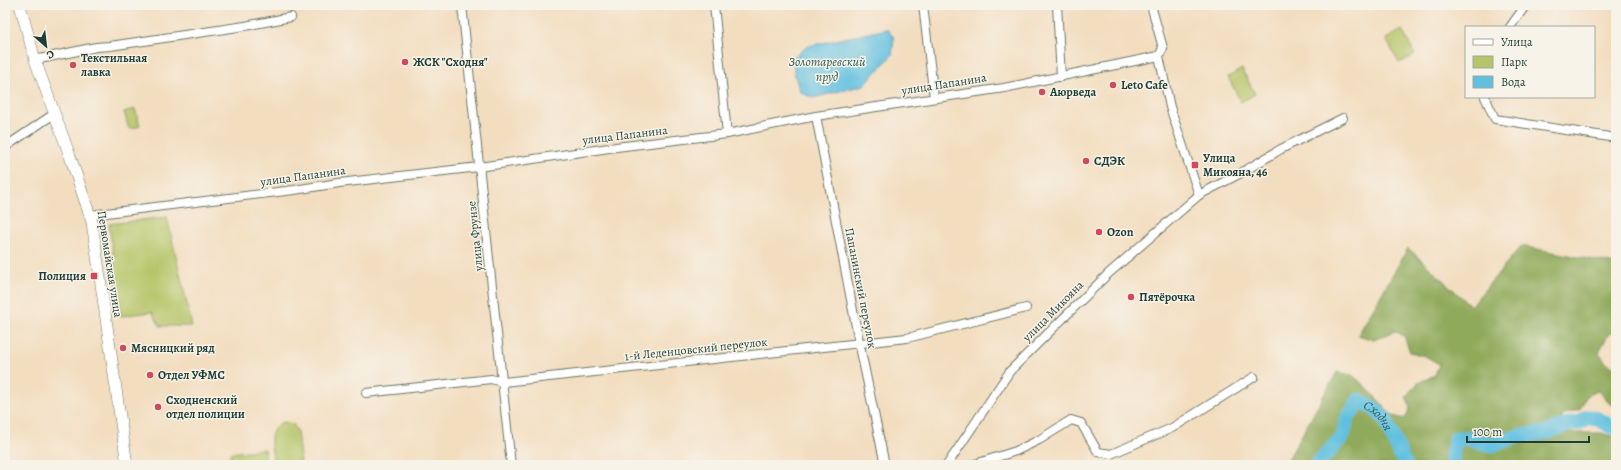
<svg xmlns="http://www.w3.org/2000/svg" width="1621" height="470" font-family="Alegreya,serif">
<rect width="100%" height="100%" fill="#f7f3e8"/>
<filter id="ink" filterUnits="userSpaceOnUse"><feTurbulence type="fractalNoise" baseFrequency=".025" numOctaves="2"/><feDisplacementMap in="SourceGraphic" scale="8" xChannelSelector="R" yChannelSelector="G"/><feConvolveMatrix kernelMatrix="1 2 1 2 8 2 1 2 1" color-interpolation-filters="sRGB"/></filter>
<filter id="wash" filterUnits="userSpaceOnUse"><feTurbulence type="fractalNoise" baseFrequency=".012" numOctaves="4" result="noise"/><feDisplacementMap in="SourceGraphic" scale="16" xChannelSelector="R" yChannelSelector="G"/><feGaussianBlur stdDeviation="0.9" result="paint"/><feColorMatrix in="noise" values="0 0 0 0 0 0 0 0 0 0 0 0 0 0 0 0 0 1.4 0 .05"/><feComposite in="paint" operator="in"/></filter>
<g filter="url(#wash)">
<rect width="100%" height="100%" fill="#f3ddbf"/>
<g fill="#b5c568" stroke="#6a814e">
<path d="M1402,30L1415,55L1399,63L1386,39Z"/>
<path d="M1242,69L1255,94L1241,102L1228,77Z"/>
<path d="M135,109L140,126L129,129L124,112Z"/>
<path d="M167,217L192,326H160L152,312L121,316L109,224Z"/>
<path d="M283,422L293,424L297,431L301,465H274C272,448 265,430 283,422Z"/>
<path d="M265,449L266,465H232L230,453Z"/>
</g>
<path fill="#90aa5c" stroke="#587448" d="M1521,246L1616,264V332L1609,333L1599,352L1607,364L1616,368V407L1610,404L1598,391L1587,395L1580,409L1562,415L1565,433H1602L1616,437V465H1285L1337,372L1352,375L1365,386L1393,416L1405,419L1410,408L1406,396L1418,383L1435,375L1439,364L1425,356L1410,352L1404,336L1395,331L1374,340L1358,335L1408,248L1471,306Z"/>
<path fill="#61c0e0" stroke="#407e8a" d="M887,29L894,38L892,55L864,85L813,98L800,92L794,73V57L808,46Z"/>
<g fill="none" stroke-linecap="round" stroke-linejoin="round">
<g stroke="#61c0e0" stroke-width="15">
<path id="s1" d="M1316,465L1343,436L1347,419L1359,400L1375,409L1385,419L1405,465"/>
<path d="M1453,465L1452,456L1456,438H1464L1492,445L1518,436L1545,433L1569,424L1579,423L1587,417C1601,417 1603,424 1616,428"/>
</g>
</g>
</g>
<g filter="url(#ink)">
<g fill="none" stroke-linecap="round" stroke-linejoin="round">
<g stroke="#697565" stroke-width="10">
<g id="minor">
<path d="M462,5L511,465"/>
<path d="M714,5L727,134"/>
<path d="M923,5L934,98"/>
<path d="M1057,5L1061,77"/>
<path d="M1510,27L1526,5"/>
<path d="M35,60L96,47L110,46L245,26L291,17"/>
<path d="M1485,97L1495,119L1616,138"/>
<path d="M816,116L859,342L885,465"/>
<path d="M5,147L54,114"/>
<path d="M1199,195L1241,173L1281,149L1343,118"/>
<path d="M90,215L294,190L339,183L479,167L616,147L727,134L816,116L1004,88L1159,56"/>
<path d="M366,393L491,379L503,382L907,338L1026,308"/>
<path d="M947,465L1010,371L1108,274L1199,195L1170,107L1159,56L1163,48L1151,5"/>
<path d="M972,465L1016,451L1039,440L1071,420L1081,423L1098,452L1111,454L1172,428L1254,377"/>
</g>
</g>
<g stroke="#697565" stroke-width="12">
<path id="secondary" d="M20,5L35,60L71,159L92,222L127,465"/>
</g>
<use href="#minor" stroke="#fff" stroke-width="8"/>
<use href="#secondary" stroke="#fff" stroke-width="11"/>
</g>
</g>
<g fill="#d1495b" stroke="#f7f3e8" stroke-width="1.5">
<circle cx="405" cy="62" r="4"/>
<circle cx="73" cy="65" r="4"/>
<circle cx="1113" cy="85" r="4"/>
<circle cx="1042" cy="92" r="4"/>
<circle cx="1086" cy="161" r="4"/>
<rect x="1191" y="161" width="8" height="8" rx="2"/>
<circle cx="1099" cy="232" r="4"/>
<rect x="90" y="272" width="8" height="8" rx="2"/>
<circle cx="1131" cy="297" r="4"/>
<circle cx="123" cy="348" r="4"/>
<circle cx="150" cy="375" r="4"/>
<circle cx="158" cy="407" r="4"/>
</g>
<g text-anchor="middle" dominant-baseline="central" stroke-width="3" stroke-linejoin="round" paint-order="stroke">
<g font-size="12" font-weight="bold" fill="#1f3d34" stroke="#f7f3e8" text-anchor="start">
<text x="81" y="58">Текстильная<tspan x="81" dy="14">лавка</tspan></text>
<text x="413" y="62">ЖСК "Сходня"</text>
<text x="1121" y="85">Leto Cafe</text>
<text x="1050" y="92">Аюрведа</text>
<text x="1203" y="158">Улица<tspan x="1203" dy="14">Микояна, 46</tspan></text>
<text x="1094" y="161">СДЭК</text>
<text x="1107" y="232">Ozon</text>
<text x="86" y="276" text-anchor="end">Полиция</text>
<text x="1139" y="297">Пятёрочка</text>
<text x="131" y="348">Мясницкий ряд</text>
<text x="158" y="375">Отдел УФМС</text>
<text x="166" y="400">Сходненский<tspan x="166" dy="14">отдел полиции</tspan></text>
</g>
<g font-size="12" fill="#1f3d34" stroke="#f7f3e8">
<text transform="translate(944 84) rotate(-9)">улица Папанина</text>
<text transform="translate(625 135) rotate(-7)">улица Папанина</text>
<text transform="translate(303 176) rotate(-8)">улица Папанина</text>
<text transform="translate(475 236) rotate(-96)">улица Фрунзе</text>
<text transform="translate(110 264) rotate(81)">Первомайская улица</text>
<text transform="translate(861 288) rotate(79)">Папанинский переулок</text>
<text transform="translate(1053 311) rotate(-45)">улица Микояна</text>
<text transform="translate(696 349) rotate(-6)">1-й Леденцовский переулок</text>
</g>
<g font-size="13" font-style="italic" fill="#305e5f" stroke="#f7f3e8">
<text x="827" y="61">Золотаревский<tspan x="827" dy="15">пруд</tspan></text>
<text stroke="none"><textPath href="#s1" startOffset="105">Сходня</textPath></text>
</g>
</g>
<rect width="1621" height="470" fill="none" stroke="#f7f3e8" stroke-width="20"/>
<rect x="1465" y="26" width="130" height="72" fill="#f7f3e8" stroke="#a1aaa0"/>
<rect x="1473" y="39" width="20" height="6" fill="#ffffff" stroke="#a1aaa0"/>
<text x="1501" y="46" font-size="12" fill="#1f3d34">Улица</text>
<rect x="1473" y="56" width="20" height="12" fill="#b5c568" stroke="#a1aaa0"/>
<text x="1501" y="66" font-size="12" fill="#1f3d34">Парк</text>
<rect x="1473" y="76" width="20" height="12" fill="#61c0e0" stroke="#a1aaa0"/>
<text x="1501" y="86" font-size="12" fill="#1f3d34">Вода</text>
<g transform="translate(46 46) rotate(152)" stroke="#f7f3e8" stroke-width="3" paint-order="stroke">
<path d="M0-3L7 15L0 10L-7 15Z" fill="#1f3d34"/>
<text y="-6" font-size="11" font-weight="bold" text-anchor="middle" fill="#1f3d34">С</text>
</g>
<path d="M1467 436v6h122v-6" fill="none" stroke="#1f3d34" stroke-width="2"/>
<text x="1473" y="436" font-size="12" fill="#1f3d34" stroke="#f7f3e8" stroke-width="3" paint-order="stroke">100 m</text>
</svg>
